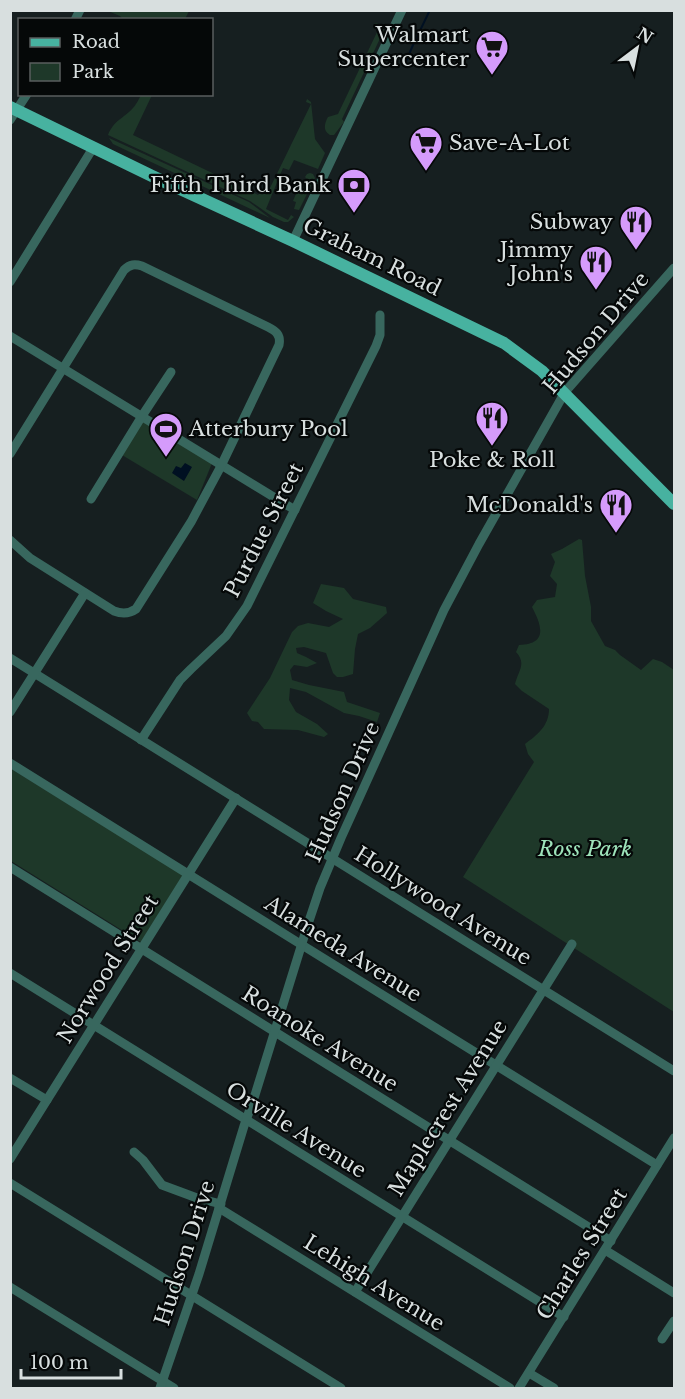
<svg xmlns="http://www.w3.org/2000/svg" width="685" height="1399" font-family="'Libre Baskerville',serif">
<rect width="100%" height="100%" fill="#161f20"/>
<g fill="#1e3829">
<path d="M108,11L189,10V11L185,19L124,20L120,16Z"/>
<path d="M376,23L379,24L384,30L342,119L344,122L334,135H330C323,131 324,124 328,117L338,114L379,28L374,29L373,27L374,24Z"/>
<path d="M141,95H152L133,135L258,195L263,189L269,190L311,104L306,102L307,99L311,102L315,139L325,153L318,169L294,160L289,170L283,168L266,209L288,220L291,215L294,217L288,222H284L273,217L250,201L108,135C114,120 123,119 133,108C136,105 139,99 141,95Z"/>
<path d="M109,138L249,202L270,218L113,144Z"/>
<path d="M310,173L313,174L315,178L299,210L294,209L296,202L293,201L298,189L302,190L307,179L305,177L307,174Z"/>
<path d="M143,421L212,463L197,500L122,455Z"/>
<path d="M579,539L582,540L585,576L591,607V621L605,646L615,650L620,655L641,670L653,659L662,662L674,670V1012L463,877L534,762L528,754L525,744C537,735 549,726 549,709L522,691L515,684C518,671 527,664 516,652L519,645C548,644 542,626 532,607L537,600L555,597L557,584L550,576L555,562L551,554L562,549Z"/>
<path d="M321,584L344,588L353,599L386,607L387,613L370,628L358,634L355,649L353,674L343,677H337L333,673L326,653L304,647L296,648L297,653L306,657L317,663L307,667L294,665L290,670L292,680L309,685L344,692L347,702L380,713L377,722L359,716L344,713L306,692L290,688L289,700L296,712L317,724L328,734L324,737L298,730L264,729L258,722L252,721L247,713L270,678L292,632L298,626L308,623L329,627L343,619L326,611L313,603Z"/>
<path d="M10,768L183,875L141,942L11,861Z"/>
</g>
<path fill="#001022" d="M185,463L192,467L184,481L172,473L176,466L181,468Z"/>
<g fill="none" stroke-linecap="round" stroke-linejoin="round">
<path stroke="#001022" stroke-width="2" d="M404,66L413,45L429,12"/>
<g stroke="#38675e" stroke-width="9">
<path d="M75,20L80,10"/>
<path d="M10,120L27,94"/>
<path d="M293,241L402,10"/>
<path d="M10,282L93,148"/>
<path d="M10,336L295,510"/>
<path d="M10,454L124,270C130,264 135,264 142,266L268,327C276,331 281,335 279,345L221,466L191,522L136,609C129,614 122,614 114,611L30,558L10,540"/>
<path d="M91,499L142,416L171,372"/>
<path d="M10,658L674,1071"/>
<path d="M10,712L85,593"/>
<path d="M141,740L180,680L191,669L226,636L247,606L376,346L380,335V315"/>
<path d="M10,763L302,945L657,1165"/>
<path d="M10,867L611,1241"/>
<path d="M10,973L564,1317"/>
<path d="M10,1078L47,1100"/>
<path d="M134,1152L143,1160L162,1185L197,1198L221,1204"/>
<path d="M10,1159L236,798"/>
<path d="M10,1183L341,1388"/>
<path d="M219,1208L510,1388"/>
<path d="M605,1250L674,1293"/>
<path d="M10,1287L174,1388"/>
<path d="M355,1292L572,944"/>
<path d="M662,1339L674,1321"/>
<path d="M529,1373L554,1388"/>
<path d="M160,1388L199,1274L244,1126L255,1095L308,924L320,888L341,838L431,639L444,610L479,544L565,392L674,268"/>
<path d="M519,1388L674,1138"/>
</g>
<path stroke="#47b2a0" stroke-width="12" d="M10,107L152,176L293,241L504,343L542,371L674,504"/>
</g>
<defs>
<g id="supermarket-pin" transform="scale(1.725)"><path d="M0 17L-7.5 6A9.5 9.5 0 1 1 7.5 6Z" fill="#d59bfb" stroke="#050808"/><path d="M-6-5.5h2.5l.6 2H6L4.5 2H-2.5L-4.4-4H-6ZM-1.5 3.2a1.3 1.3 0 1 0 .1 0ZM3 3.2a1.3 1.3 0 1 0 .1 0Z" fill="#111"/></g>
<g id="bank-pin" transform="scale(1.725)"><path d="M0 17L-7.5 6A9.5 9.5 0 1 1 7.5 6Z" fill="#d59bfb" stroke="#050808"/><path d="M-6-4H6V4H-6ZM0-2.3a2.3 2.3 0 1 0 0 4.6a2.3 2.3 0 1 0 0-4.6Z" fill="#111"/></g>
<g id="restaurant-pin" transform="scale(1.725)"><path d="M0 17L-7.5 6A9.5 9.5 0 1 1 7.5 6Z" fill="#d59bfb" stroke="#050808"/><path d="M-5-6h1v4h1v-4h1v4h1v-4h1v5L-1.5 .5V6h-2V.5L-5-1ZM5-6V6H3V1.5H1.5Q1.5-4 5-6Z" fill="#111"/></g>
<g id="stadium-pin" transform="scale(1.725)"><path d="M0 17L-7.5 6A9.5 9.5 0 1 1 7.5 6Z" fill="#d59bfb" stroke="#050808"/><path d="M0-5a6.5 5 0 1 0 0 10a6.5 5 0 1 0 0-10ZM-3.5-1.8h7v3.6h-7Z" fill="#111"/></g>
</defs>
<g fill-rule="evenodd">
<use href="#supermarket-pin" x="492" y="47"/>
<use href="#supermarket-pin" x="426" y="143"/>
<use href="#bank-pin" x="354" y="185"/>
<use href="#restaurant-pin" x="636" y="222"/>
<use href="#restaurant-pin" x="596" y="262"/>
<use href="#restaurant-pin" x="492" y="418"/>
<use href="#stadium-pin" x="166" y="429"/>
<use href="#restaurant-pin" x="616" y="505"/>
</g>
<g text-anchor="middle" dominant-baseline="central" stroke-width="4.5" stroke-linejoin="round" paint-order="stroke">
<g font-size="21" fill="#d8dfdf" stroke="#050808" text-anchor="end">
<text x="469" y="35">Walmart<tspan x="469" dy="24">Supercenter</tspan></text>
<text x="449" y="143" text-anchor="start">Save-A-Lot</text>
<text x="331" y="185">Fifth Third Bank</text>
<text x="613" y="222">Subway</text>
<text x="573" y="250">Jimmy<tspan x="573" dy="24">John's</tspan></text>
<text x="189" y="429" text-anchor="start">Atterbury Pool</text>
<text x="492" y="460" text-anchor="middle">Poke &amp; Roll</text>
<text x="593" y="505">McDonald's</text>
</g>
<g font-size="21" fill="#d8dfdf" stroke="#050808">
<text transform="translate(372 257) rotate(26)">Graham Road</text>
<text transform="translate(596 333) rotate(-50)">Hudson Drive</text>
<text transform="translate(264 530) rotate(-63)">Purdue Street</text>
<text transform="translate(343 792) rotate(-66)">Hudson Drive</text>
<text transform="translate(443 906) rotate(32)">Hollywood Avenue</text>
<text transform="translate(343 949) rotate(32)">Alameda Avenue</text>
<text transform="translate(108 969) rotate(-58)">Norwood Street</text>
<text transform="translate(320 1039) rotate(32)">Roanoke Avenue</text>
<text transform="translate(448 1108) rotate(-58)">Maplecrest Avenue</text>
<text transform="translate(296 1130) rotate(32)">Orville Avenue</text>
<text transform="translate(185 1253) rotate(-72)">Hudson Drive</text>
<text transform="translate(582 1254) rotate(-58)">Charles Street</text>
<text transform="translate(374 1283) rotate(32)">Lehigh Avenue</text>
</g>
<g font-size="21" font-style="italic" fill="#9de3ba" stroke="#050808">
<text x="585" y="849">Ross Park</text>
</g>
</g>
<rect width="685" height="1399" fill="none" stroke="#d8dfdf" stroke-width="24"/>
<rect x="18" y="18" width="195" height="78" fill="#050808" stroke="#595e5e" stroke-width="1.5"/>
<rect x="30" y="38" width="30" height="9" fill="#47b2a0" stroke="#595e5e" stroke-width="1.5"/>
<text x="72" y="48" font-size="18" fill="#d8dfdf">Road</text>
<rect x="30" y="63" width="30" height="18" fill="#1e3829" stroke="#595e5e" stroke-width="1.5"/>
<text x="72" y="78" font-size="18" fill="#d8dfdf">Park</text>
<g transform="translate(637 48) rotate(32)" stroke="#050808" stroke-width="4.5" paint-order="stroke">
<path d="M0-4.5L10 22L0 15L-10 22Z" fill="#d8dfdf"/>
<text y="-9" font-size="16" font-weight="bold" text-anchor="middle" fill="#d8dfdf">N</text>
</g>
<path d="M21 1369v9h100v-9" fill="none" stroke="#d8dfdf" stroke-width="3"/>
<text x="30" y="1369" font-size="18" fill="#d8dfdf" stroke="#050808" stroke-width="4.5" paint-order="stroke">100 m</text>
</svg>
